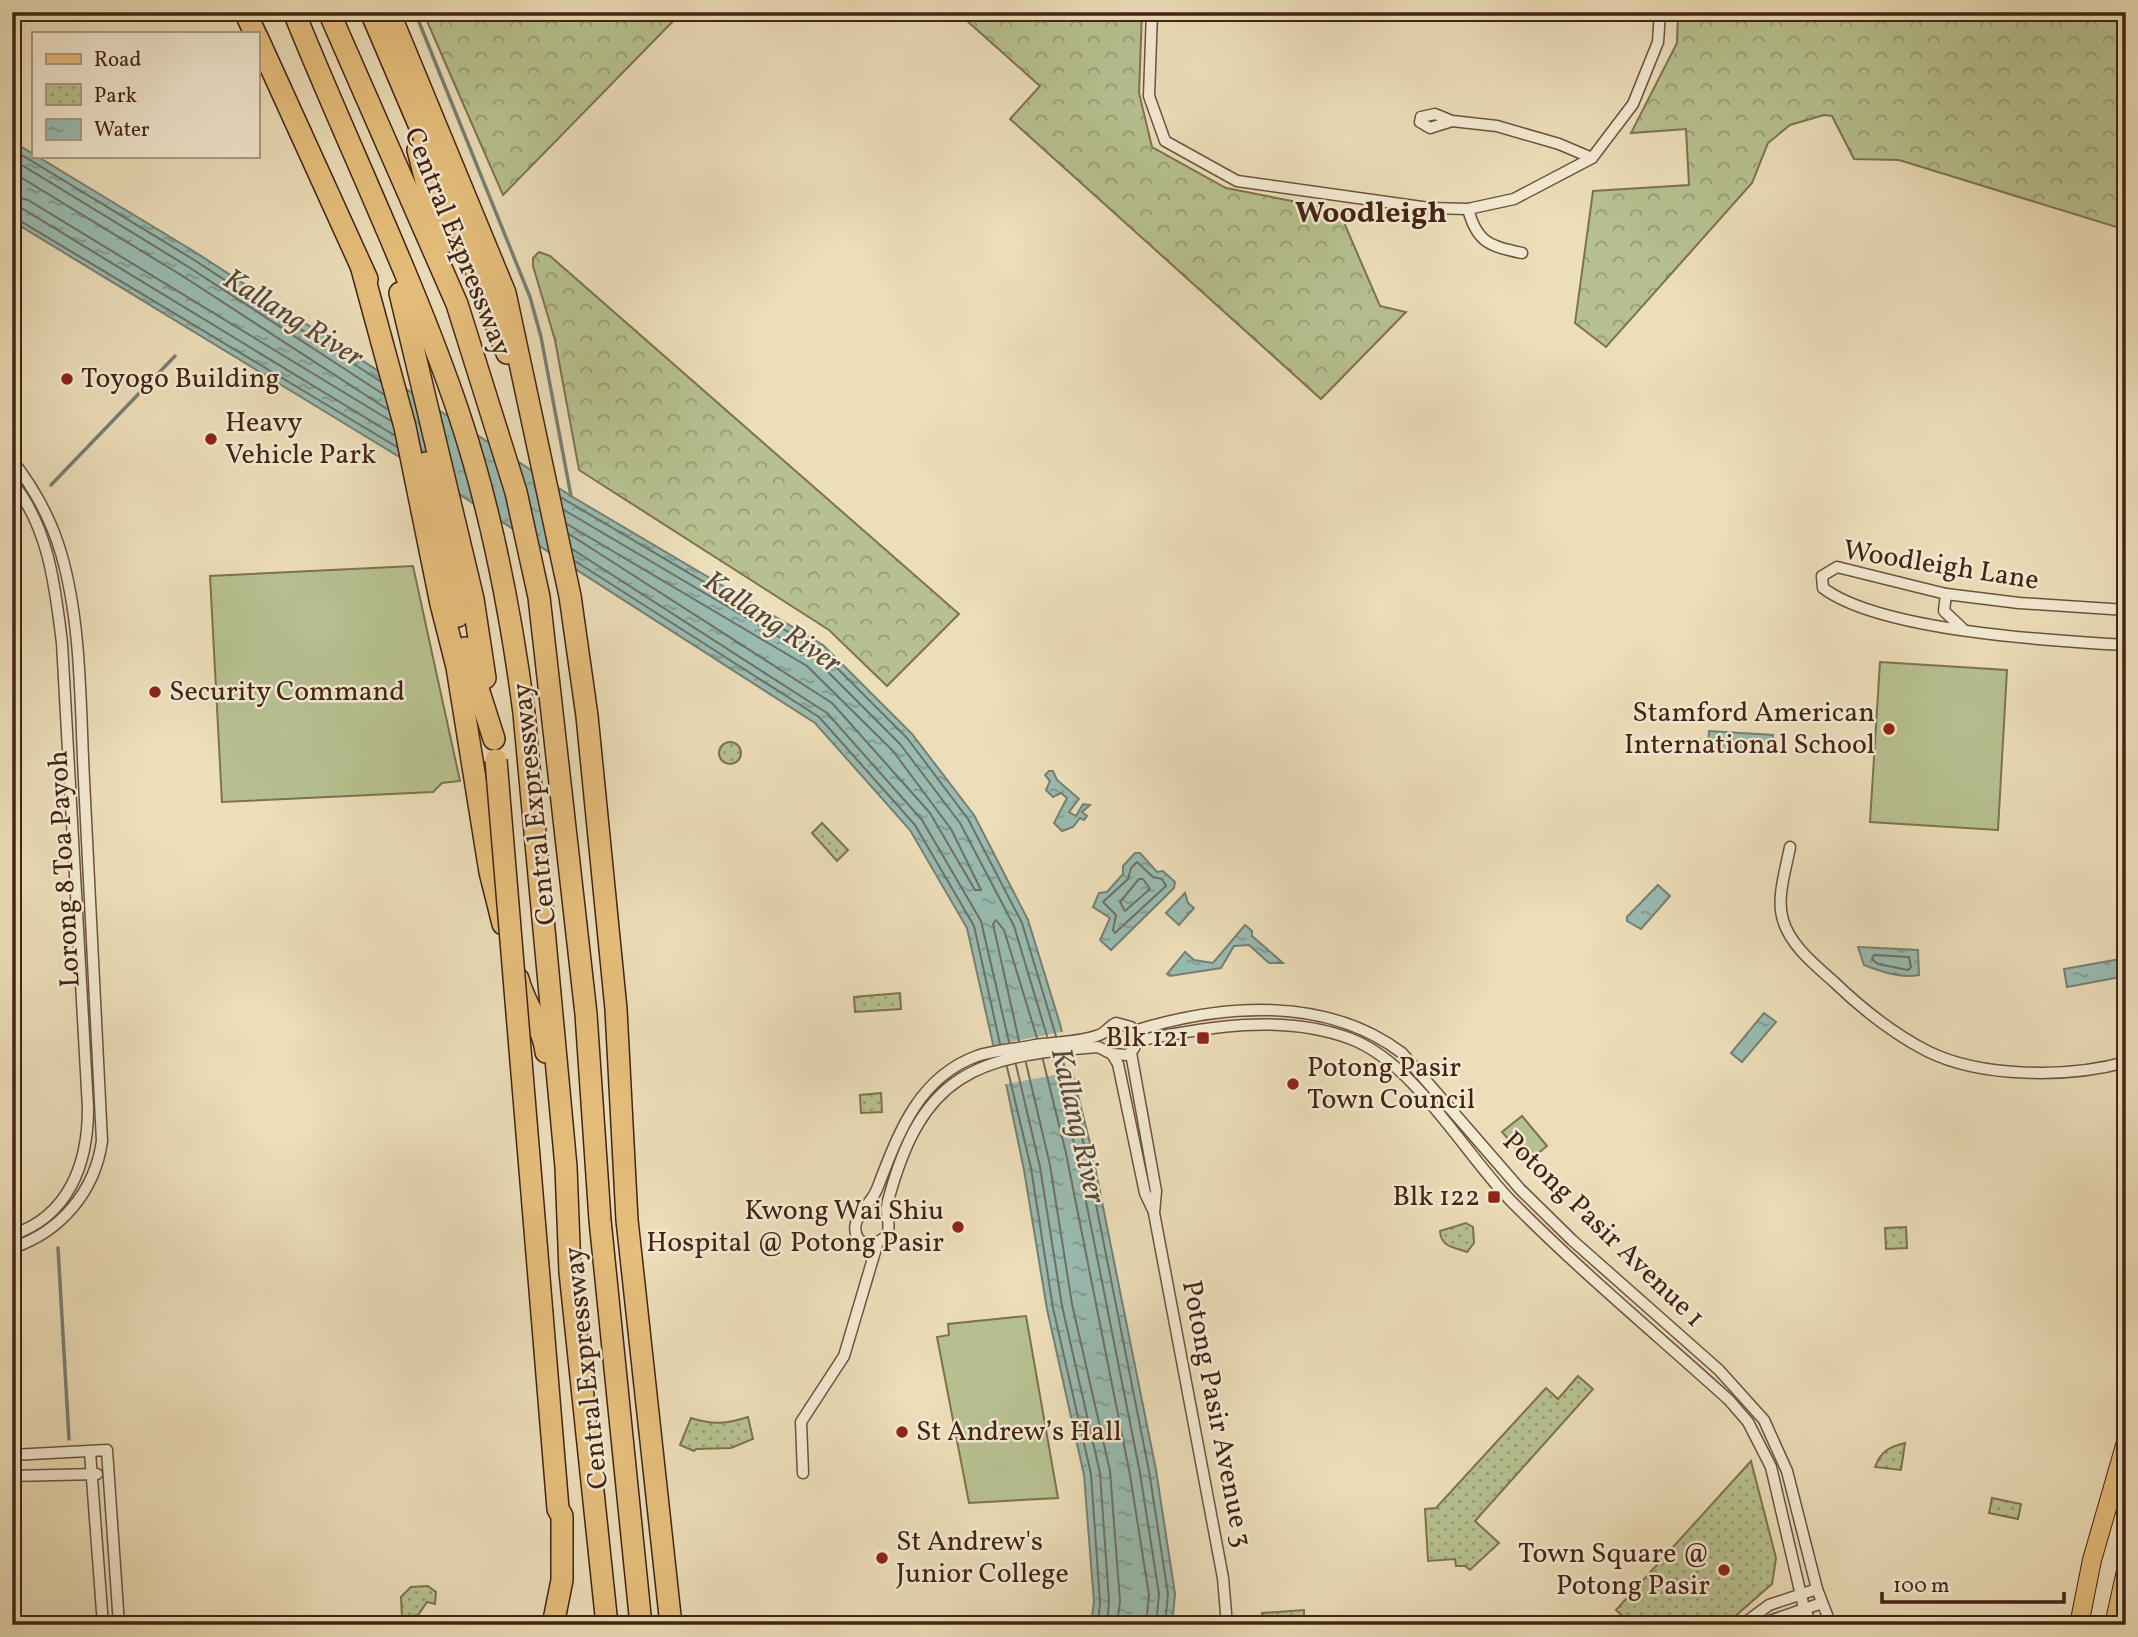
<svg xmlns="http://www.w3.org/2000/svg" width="2138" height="1637" font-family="Vollkorn,serif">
<defs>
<pattern id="forest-crowns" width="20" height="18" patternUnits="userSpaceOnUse" patternTransform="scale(1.75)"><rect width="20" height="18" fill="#b7c190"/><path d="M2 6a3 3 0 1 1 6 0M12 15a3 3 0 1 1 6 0" fill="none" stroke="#969c75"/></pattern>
<pattern id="park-dots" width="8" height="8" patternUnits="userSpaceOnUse" patternTransform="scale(1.75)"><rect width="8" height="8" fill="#b7c190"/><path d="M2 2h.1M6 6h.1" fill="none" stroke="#969c75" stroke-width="1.8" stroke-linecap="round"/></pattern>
<pattern id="water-ripples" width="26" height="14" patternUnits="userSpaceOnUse" patternTransform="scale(1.75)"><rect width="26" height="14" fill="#99bcb2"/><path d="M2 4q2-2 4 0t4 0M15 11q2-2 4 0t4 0" fill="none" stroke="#7e9890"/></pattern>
</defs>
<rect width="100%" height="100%" fill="#ecdeb9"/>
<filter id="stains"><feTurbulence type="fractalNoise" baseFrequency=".00286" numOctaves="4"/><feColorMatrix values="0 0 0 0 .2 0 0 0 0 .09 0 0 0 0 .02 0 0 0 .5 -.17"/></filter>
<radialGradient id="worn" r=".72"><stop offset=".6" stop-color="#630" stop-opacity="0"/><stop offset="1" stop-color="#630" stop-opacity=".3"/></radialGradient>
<g fill="#b7c190" stroke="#7d7253" stroke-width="2">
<path d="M413,566L460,781L442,783L433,792L222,802L210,576Z"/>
<path d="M1880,662L2007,670L1998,830L1870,822Z"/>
<path d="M1522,1116L1547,1146L1528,1162L1502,1132Z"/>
<path d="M1026,1316L1058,1498L969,1503L937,1337L949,1335L948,1324Z"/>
<path d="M18,1370L20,1422H12V1371Z"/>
</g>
<g fill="url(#forest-crowns)" stroke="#7d7253" stroke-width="2">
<path d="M423,12H682L503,195Z"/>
<path d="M957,12H1142L1139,93L1152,147L1226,188L1353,213L1345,225L1380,306L1406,312L1321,399L1010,119L1040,86Z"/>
<path d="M1678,12H2126V230L1899,160L1854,159L1832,116L1824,115L1790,125L1768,143L1752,183L1606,347L1575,323L1593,191L1689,185L1686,129L1631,133L1677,43Z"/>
<path d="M539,252L550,256L959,614L887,686L829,630L579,470L555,340L533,266V258Z"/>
</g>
<g fill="url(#park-dots)" stroke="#7d7253" stroke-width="2">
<circle cx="730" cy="753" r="11"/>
<path d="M822,823L848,850L837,861L812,833Z"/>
<path d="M900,993L901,1009L855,1012L854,997Z"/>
<path d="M881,1093L882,1112L861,1113L860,1095Z"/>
<path d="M1466,1223L1473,1227L1474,1243L1467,1252C1455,1247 1441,1248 1440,1231Z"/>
<path d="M1906,1227L1907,1248L1886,1249L1885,1228Z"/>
<path d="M1578,1376L1593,1389L1475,1521L1499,1543L1470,1570L1465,1566H1456L1455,1559L1428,1561L1425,1509L1436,1508L1546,1388L1558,1399Z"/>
<path d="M748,1417L753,1439L731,1448L696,1449L694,1451L680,1445L691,1418C712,1425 727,1424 748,1417Z"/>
<path d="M1905,1443L1901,1470L1875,1467C1881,1451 1889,1447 1905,1443Z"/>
<path d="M1751,1461L1776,1558L1772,1584L1725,1625H1632L1616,1610Z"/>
<path d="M1992,1498L2021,1504L2018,1519L1989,1513Z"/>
<path d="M428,1586L436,1592L435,1604L427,1602L418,1615L402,1618L401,1597L411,1587Z"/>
<path d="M1304,1610V1625H1263L1262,1613Z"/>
</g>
<g fill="url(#water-ripples)" stroke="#777f74" stroke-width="2">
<path d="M12,141L195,252L571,496L823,645L912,734L974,815L1028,920L1060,1024L1091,1147L1156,1470L1175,1594L1172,1625H1091L1094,1602L1084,1475L1047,1309L1024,1170L1007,1088L993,1044L967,928L910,830L815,723L429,475L12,221Z"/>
<path d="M1709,731L1773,735L1771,753L1708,750Z"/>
<path d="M1049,771H1053L1057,780L1079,799L1069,812L1076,816L1083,804L1090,805L1082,812L1087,816L1084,820L1080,818L1073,827L1062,831L1054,823L1067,798L1061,793L1053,797L1046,790L1050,781L1045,775Z"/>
<path d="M1135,853H1140L1157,872L1163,871L1175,882L1174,888L1111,950L1100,940L1110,918L1093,907L1099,893L1107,892L1123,874V866Z"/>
<path d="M1658,885L1670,896L1641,929L1627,921V917Z"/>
<path d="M1185,893L1188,903L1194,908L1179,925L1166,913Z"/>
<path d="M1245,925L1252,931V936L1283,963H1269L1249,945L1234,946L1221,968L1170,976L1167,974L1185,952L1194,960L1213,963Z"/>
<path d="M1858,947L1918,950L1919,975C1901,979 1880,971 1864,965Z"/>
<path d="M2126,958V976L2067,987L2064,969Z"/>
<path d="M1764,1013L1776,1022L1742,1062L1731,1053Z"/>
</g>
<path fill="#ecdeb9" d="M1066,1031L1076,1071L1002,1085L990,1046Z"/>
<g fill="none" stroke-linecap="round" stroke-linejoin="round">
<g stroke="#6e7064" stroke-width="2">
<path d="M12,149L191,258L380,381"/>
<path d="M12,159L187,266L383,394"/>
<path d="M12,172L181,275L387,409"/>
<path d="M12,196L28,200L391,421"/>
<path d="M12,207L23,209L394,435"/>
<path d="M12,216L397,447"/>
<path d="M562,498L819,650L907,738L968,819L1022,923L1056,1036"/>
<path d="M564,510L813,657L900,744L960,823L1014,926L1047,1036"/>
<path d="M567,524L807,666L893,751L951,829L981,890H975L930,813L832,703L569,534"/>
<path d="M572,549L827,713L922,820L981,921L1009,1042"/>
<path d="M575,561L819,717L915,825L974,926L1000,1044"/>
<path d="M1137,862L1153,877L1162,879L1166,886L1115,933L1113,930L1116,915L1103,902L1128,879L1131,868Z"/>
<path d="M1139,879H1143L1150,889L1125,911L1120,902Z"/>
<path d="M1874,955L1909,957L1911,967L1908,970L1878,964L1872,959Z"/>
<path d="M1019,1041L993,924L996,920L1004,930L1037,1038"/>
<path d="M1062,1057L1085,1149L1149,1471L1168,1594L1165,1625"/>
<path d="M1053,1058L1076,1151L1140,1473L1159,1594L1156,1625"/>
<path d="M1043,1060L1066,1153L1130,1475L1149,1595L1146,1625"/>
<path d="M1026,1063L1050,1165L1072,1304L1110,1471L1120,1601L1117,1625"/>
<path d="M1016,1065L1040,1167L1062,1306L1100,1473L1109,1601L1107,1625"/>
<path d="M1007,1067L1031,1168L1053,1308L1091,1474L1100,1602L1098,1625"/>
</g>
<g stroke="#777f74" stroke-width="3.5">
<path d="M415,12L530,297L541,337L571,496"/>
<path d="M51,485L175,356"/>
<path d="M58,1248L69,1439"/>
</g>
<g stroke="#6d523f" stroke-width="13">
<g id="street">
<path d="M1152,12L1149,96L1165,141L1237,181L1429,208L1468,209L1514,199L1592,158L1633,104L1658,42L1660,12"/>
<path d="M1452,121L1430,128L1420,122L1421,117L1435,114L1452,121L1497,126L1559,144L1592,158"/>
<path d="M1468,209C1477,243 1490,246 1522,253"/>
<path d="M12,460C34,488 51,519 61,553C82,625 80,706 84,780C90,901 97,1021 102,1141C95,1191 61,1232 12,1248"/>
<path d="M12,482C49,528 55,586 62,643L88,1108C88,1164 69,1216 12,1235"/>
<path d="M1946,594L1944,611L1962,628"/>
<path d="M2126,610L2019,603L1946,594L1837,567L1822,576L1823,588C1880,631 2052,641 2126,645"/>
<path d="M1790,847C1786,869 1776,898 1783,920C1790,945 1815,965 1833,981C1861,1008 1892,1033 1927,1051C1981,1078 2069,1078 2126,1062"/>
<path d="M1116,1023L1131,1027C1139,1037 1138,1048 1127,1055L1112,1054L1098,1047C974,1056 922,1074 888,1201C884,1214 892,1223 887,1236L872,1246L859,1240C846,1220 870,1207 877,1189C898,1135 917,1078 977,1056C995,1050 1017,1049 1035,1045C1054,1042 1083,1042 1099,1035C1106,1033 1109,1026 1116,1023Z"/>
<path d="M1134,1031C1221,1004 1325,995 1402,1053L1520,1189L1572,1240L1719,1370L1764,1420L1787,1471L1817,1589L1831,1625"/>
<path d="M1137,1041C1207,1027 1283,1013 1351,1039C1414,1063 1463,1151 1510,1200C1579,1270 1656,1334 1729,1400L1748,1422L1771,1467L1804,1608L1812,1625"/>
<path d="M1131,1053L1156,1191L1154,1213L1223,1578L1227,1625"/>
<path d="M1112,1054L1118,1064L1145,1193L1153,1210"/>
<path d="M90,1452L103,1625"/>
<path d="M12,1455L107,1450L119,1625"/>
<path d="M803,1473L801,1422L844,1356L877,1245"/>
<path d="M12,1476L97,1474"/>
<path d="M1742,1625L1769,1605L1817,1589"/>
<path d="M1758,1625L1822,1603"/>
</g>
</g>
<g stroke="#432316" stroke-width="20">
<g id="primary">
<path d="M2079,1625L2092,1560L2126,1442"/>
<path d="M2114,1625L2126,1571"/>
</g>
</g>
<g stroke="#432316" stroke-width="24">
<g id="highway">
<path d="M245,12L255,33"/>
<path d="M294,12C348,146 413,278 459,414C491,510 511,613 524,713L566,1167L570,1272L607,1625"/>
<path d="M329,12L457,304L516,492L539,597L586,1014L600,1220L641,1625"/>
<path d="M371,12L443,181L507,353"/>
<path d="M389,12L505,293L570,596L587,716L616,1009L627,1220L671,1625"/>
<path d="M257,37L367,279"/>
<path d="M418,150L442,244"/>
<path d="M362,269L405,427L441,604L457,667L490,872L503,924"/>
<path d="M400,293L473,599L485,678"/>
<path d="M426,463L458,616"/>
<path d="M465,648L494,739"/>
<path d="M518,979C524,1004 543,1026 546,1052"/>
<path d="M542,1314L558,1509L562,1516V1580L553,1625"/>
</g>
</g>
<use href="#street" stroke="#f3ead2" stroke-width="10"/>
<use href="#primary" stroke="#e6bf7c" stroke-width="18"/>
<use href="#highway" stroke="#e6bf7c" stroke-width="21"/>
<g stroke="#432316" stroke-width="24" stroke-linecap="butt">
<path id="highway-bridge" d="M496,760L542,1314"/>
</g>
<use href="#highway-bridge" stroke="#e6bf7c" stroke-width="21"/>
</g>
<g fill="#8f2418" stroke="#f3ead2" stroke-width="2.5">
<circle cx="67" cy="379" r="7"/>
<circle cx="211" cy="439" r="7"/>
<circle cx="155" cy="692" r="7"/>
<circle cx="1889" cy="729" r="7"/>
<rect x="1196" y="1031" width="14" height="14" rx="3.5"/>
<circle cx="1293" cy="1084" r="7"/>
<rect x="1487" y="1190" width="14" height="14" rx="3.5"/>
<circle cx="958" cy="1227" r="7"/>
<circle cx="902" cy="1432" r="7"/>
<circle cx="882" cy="1558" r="7"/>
<circle cx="1724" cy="1570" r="7"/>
</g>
<g text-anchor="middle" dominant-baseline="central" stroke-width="5" stroke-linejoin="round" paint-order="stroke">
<g font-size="28" fill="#432316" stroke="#f3ead2">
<text transform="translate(457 242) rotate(68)">Central Expressway</text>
<text transform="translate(1941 566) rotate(9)">Woodleigh Lane</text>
<text transform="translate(535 804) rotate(-96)">Central Expressway</text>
<text transform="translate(65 869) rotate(-93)">Lorong 8 Toa Payoh</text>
<text transform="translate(1603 1230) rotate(44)">Potong Pasir Avenue 1</text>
<text transform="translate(587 1368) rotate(-96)">Central Expressway</text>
<text transform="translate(1216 1414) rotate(79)">Potong Pasir Avenue 3</text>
</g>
<g font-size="28" fill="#432316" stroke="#f3ead2" text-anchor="start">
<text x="81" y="379">Toyogo Building</text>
<text x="225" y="423">Heavy<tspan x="225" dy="32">Vehicle Park</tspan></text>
<text x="169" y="692">Security Command</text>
<text x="1875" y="713" text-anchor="end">Stamford American<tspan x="1875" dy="32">International School</tspan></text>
<text x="1189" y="1038" text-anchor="end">Blk 121</text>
<text x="1307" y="1068">Potong Pasir<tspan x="1307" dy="32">Town Council</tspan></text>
<text x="1480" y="1197" text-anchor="end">Blk 122</text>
<text x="944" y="1211" text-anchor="end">Kwong Wai Shiu<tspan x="944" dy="32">Hospital @ Potong Pasir</tspan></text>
<text x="916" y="1432">St Andrew’s Hall</text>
<text x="896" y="1542">St Andrew's<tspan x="896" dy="32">Junior College</tspan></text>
<text x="1710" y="1554" text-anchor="end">Town Square @<tspan x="1710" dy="32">Potong Pasir</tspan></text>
</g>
<g font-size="30" font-weight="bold" fill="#432316" stroke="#f3ead2">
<text x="1371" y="214">Woodleigh</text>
</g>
<g font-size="30" font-style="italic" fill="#58493d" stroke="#f3ead2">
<text transform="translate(293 319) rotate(32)">Kallang River</text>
<text transform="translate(772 623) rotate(34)">Kallang River</text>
<text transform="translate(1077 1126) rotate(77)">Kallang River</text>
</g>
</g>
<rect width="2138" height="1637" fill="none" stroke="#ecdeb9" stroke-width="42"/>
<rect x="14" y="14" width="2110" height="1609" fill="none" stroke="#432316" stroke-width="3.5"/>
<rect x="21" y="21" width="2096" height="1595" fill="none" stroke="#432316" stroke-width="2"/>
<rect x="32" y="32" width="228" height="126" fill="#f3ead2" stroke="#ad9a87" stroke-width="2"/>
<rect x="46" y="54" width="35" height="10" fill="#e6bf7c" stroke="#ad9a87" stroke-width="2"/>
<text x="94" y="66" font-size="21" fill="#432316">Road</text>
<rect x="46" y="84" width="35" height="21" fill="url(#park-dots)" stroke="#ad9a87" stroke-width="2"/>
<text x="94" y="102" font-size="21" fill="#432316">Park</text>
<rect x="46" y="119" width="35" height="21" fill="url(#water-ripples)" stroke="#ad9a87" stroke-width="2"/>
<text x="94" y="136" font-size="21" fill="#432316">Water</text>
<path d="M1882 1592v10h182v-10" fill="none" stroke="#432316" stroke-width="3.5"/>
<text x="1893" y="1592" font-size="21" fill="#432316" stroke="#f3ead2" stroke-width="5" paint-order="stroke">100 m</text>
<rect width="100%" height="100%" filter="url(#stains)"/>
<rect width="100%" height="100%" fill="url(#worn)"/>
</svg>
